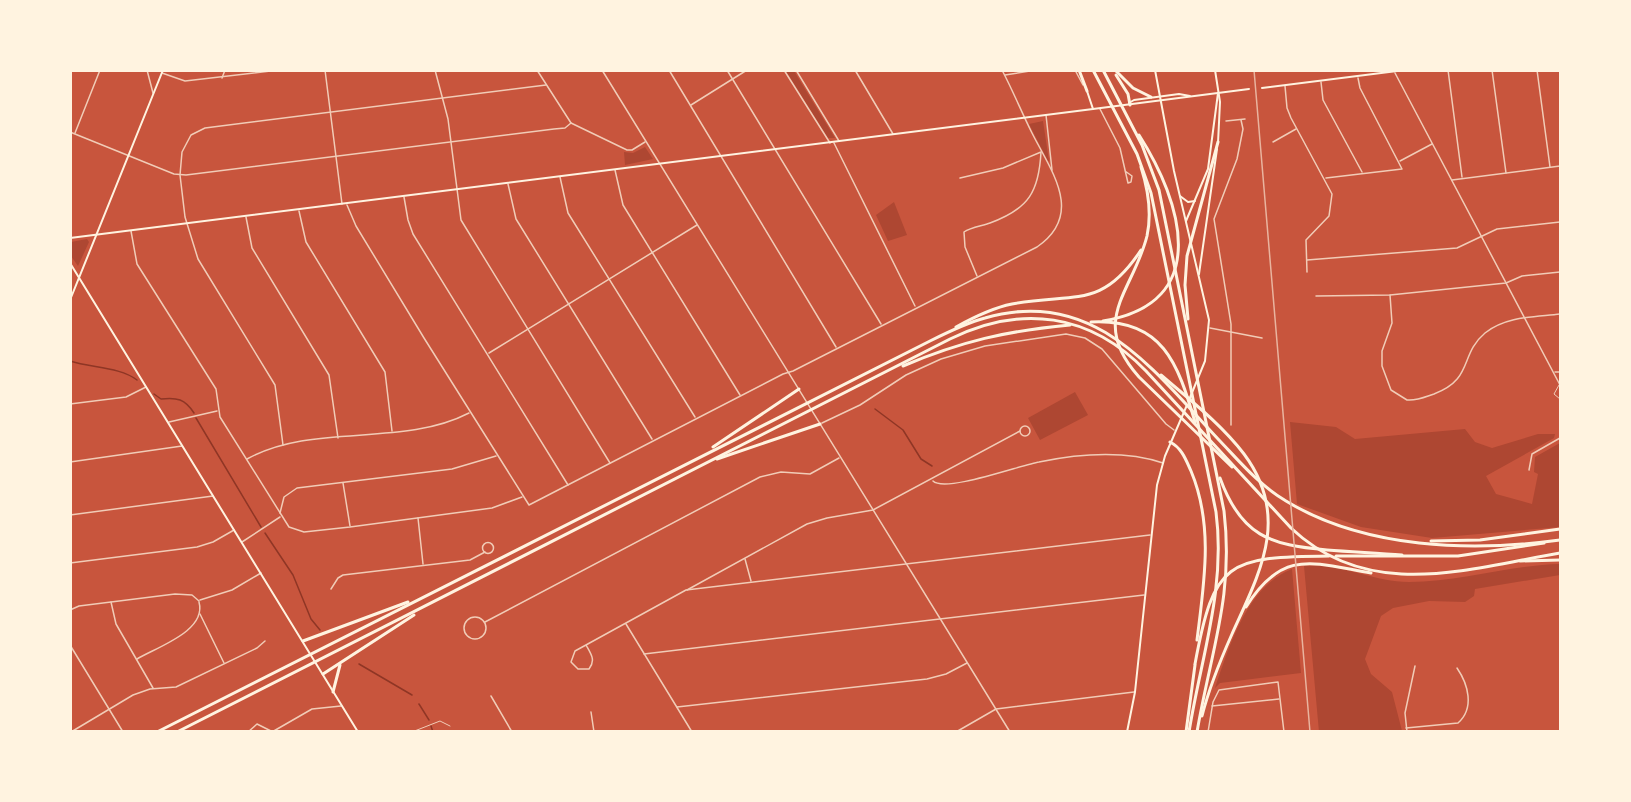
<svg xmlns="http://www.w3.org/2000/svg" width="1631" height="802" font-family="'Sofia Sans Condensed',sans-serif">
<rect width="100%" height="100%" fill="#c8553d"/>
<g fill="#ae4732">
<path d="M786,71H794L835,138H828Z"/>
<path d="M1043,121L1049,161H1048L1029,124Z"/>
<path d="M645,147L653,159L625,165L624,152L633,153Z"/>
<path d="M894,202L907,235L888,241L876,215Z"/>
<path d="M87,239L89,242L78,266L71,256V242Z"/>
<path d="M1075,392L1088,415L1040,440L1028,418Z"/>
<path d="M1290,422L1336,427L1355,439L1465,429L1475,442L1492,448L1538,434H1555L1554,438L1486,476L1496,494L1532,504L1538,474L1534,472L1535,457L1560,443V527L1432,538L1361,527L1297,504Z"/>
<path d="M1560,564V575L1475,589L1474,596L1465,602L1429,601L1393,608L1381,616L1365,659L1371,674L1392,692L1402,731L1319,732L1304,566C1339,562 1373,582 1409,582C1460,582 1510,565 1560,564Z"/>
<path d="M1292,569L1301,673L1220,683L1215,688C1229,647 1247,586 1292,569Z"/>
</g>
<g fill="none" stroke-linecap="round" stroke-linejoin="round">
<g stroke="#8f3625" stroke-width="1.5">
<path d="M70,361C92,368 120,367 137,380"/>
<path d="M154,394L161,399C177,397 185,399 194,413"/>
<path d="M875,409L903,430L921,459L932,466"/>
<path d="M196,418L261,527"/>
<path d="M265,533L293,575L311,619L320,630"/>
<path d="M359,664L412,695"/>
<path d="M419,704L429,720"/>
<path d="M431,726L433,732"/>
</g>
<g stroke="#f1ccb7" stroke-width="1">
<path d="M1559,385L1554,394L1560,399"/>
<path d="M412,732L440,721L450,726"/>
</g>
<g stroke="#f1ccb7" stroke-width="1.5">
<path d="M147,70L153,93"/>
<path d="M325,70L342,204"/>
<path d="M435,70L448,119L461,220L610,463"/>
<path d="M537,70L571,123L627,150H632L645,142"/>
<path d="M669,70L836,347"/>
<path d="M727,70L881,324"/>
<path d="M784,70L830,143"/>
<path d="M796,70L839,141"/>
<path d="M855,70L893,134"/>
<path d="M1448,70L1462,177"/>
<path d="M1492,70L1506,173"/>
<path d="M1537,70L1550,167"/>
<path d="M162,73L185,81L279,70"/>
<path d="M1005,75L1036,70"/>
<path d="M222,78L225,70"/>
<path d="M1321,82L1323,100L1362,172"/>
<path d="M1285,86L1287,108L1291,118L1332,194L1329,216L1306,240L1307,272"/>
<path d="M691,105L747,70"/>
<path d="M1100,109L1120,148L1128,183L1131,182L1132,176L1125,171"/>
<path d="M1046,115L1052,170"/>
<path d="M1226,121L1245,119"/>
<path d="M70,132L174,174L186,175L554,129L565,128L571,123"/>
<path d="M75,133L100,70"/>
<path d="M1273,142L1296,129"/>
<path d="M834,143L915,306"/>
<path d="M1400,161L1432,144"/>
<path d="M615,170L623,205L740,395"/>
<path d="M560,177L568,213L695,417"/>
<path d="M960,178L1003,168L1041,152C1039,191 1029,209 990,223C982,226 971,227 964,232L965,247L977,276"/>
<path d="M1326,178L1402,169L1360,88L1358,78"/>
<path d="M1452,180L1560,166"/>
<path d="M508,184L516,219L652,439"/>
<path d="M404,197L408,220L413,234L568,485"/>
<path d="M347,205L356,226L424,338L529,505L783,374L793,371L1037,247C1085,214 1051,171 1032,133C1022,113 1013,91 1002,70"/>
<path d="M299,211L306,242L385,372L392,431"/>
<path d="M246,217L252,248L329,375L338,438"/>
<path d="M131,231L137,264L216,389L220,417L289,527L304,532L350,527L492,508L522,497"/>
<path d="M1307,260L1457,248L1497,229L1560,222"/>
<path d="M1390,295L1392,323L1382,351V366L1391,390L1407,400C1417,401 1425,397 1434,394C1474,379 1459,355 1485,333C1506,316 1535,317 1560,314"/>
<path d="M1316,296L1390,295L1506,283L1522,276L1560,272"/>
<path d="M1210,328L1262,338"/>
<path d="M489,353L697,225"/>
<path d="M1555,372H1560"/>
<path d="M70,404L126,397L146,387"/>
<path d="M169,422L217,411"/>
<path d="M1231,425V324L1214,219L1237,159L1243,129L1241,120"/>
<circle cx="1025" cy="431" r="5"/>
<path d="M283,445L275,385L198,259L185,217L180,175L182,152L191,135L205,128L546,85"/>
<path d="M247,459C314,422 401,448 469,413"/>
<path d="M70,462L182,446"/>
<path d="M1529,470L1532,454L1560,438"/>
<path d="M933,481C945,493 1021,465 1039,462C1078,454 1124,450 1163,463"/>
<path d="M343,483L350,526"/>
<path d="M280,513L284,497L297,488L452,469L496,456"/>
<path d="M70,515L213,496"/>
<path d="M418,518L423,564"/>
<path d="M242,542L280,517"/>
<circle cx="488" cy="548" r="5.5"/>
<path d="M745,559L751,581"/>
<path d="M70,563L197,547L213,542L234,530"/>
<path d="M331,589L338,578L343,575L470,560L485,552"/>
<path d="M687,590L807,524L827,518L873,510L1020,431"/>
<path d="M200,600L232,590L261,573"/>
<path d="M111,602L116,624L153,688"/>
<path d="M70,610L79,606L175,594L192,595L199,601"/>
<path d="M200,614L224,663"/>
<circle cx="475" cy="628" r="11"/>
<path d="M485,622L760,477L781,472L810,474L839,458"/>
<path d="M626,624L692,732"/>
<path d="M70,645L123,732"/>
<path d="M586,645C591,654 596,660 589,669H578L571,662L575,651L686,590L1150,535"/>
<path d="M644,654L1144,595"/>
<path d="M137,659C157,647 207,631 199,602"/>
<path d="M491,696L512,732"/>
<path d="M1212,706L1279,699"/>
<path d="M677,707L927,679L946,674L967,663"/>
<path d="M591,712L594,732"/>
<path d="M1406,728L1458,723C1475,708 1468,684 1457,668"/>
<path d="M71,732L133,695L150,689L176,687L257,648L265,641"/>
<path d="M248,732L257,724L271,731"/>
<path d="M272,732L312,709L341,706"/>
<path d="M956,732L996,709L1134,692"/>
<path d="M1208,732L1213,702L1219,690L1278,682L1284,732"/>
<path d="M1407,732L1405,713L1415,666"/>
</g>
<g stroke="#f1ccb7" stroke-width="1.5">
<path d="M602,70L1010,732"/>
<path d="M1075,70L1083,85"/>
<path d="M1395,73L1560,385"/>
<path d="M822,423L860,405L906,375L941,359L985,346L1066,334L1085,338L1102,349L1166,424L1174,430"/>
</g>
<g stroke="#fff3e0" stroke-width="2">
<path d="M1215,70L1220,102L1218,143"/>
<path d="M1180,196L1188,202L1195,201"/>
<path d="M1186,221L1208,169L1218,93"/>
<path d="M70,238L1093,109"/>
<path d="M1199,274L1217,149"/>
</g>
<g stroke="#fff3e0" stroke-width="2">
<path d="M1155,70L1174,171L1209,320L1205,361L1189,400"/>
<path d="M1262,88L1405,70"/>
<path d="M1087,91L1093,109L1249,89"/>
<path d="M1129,103L1134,100L1179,94L1190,96"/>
<path d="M70,263L358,732"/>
<path d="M70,300L163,70"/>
<path d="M1127,732L1135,692L1157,485L1165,456L1187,405"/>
</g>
<g stroke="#fff3e0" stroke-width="3">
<path d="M1079,70L1087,91"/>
<path d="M1093,70L1137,154L1151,193L1216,512C1226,589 1201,657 1189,732"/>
<path d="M1103,70L1142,145L1159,190L1224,511C1234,596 1211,650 1197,732"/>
<path d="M1115,70L1133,88L1151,97"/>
<path d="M1116,75L1128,94L1130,105"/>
<path d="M1141,167C1148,189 1152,213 1147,236C1133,292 1088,320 1139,377L1232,467"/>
<path d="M1188,319L1185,285L1187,256L1218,142"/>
<path d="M1103,321C1213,303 1182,202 1139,135"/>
<path d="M1091,322C1163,318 1178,364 1195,422"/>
<path d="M956,327C974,317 992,308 1012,304C1073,292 1101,311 1141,250"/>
<path d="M903,366C962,341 1006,331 1070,325"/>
<path d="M1161,375C1190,400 1221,424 1244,454C1291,517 1260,572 1232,634C1220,661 1209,688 1202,716"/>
<path d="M1170,442C1182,448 1186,460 1191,471C1214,526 1204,583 1197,640"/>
<path d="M713,447L799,389"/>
<path d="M717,459L820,424"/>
<path d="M1220,478C1241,536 1270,545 1327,550C1352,552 1377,553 1402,555"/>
<path d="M1431,541L1480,540L1560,529"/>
<path d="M1336,556H1458L1544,543"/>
<path d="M1520,561L1560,560"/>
<path d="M1246,607C1283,548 1313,563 1371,573"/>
<path d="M303,641L408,602"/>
<path d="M1195,664C1214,561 1227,557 1329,556"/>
<path d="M323,674L414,615"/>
<path d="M333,692L340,665"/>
<path d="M157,732L930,341C948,332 966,323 985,318C1094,286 1153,370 1219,440C1240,462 1259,485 1286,501C1365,549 1471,552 1560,540"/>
<path d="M177,732L950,339C1021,304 1090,313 1146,371L1291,528C1369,602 1467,569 1560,553"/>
<path d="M1186,732L1195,665"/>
</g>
<path stroke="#e9b49f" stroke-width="1.5" d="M1254,70L1310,732"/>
</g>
<rect width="1631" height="802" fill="none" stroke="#fff3e0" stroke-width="144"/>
</svg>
